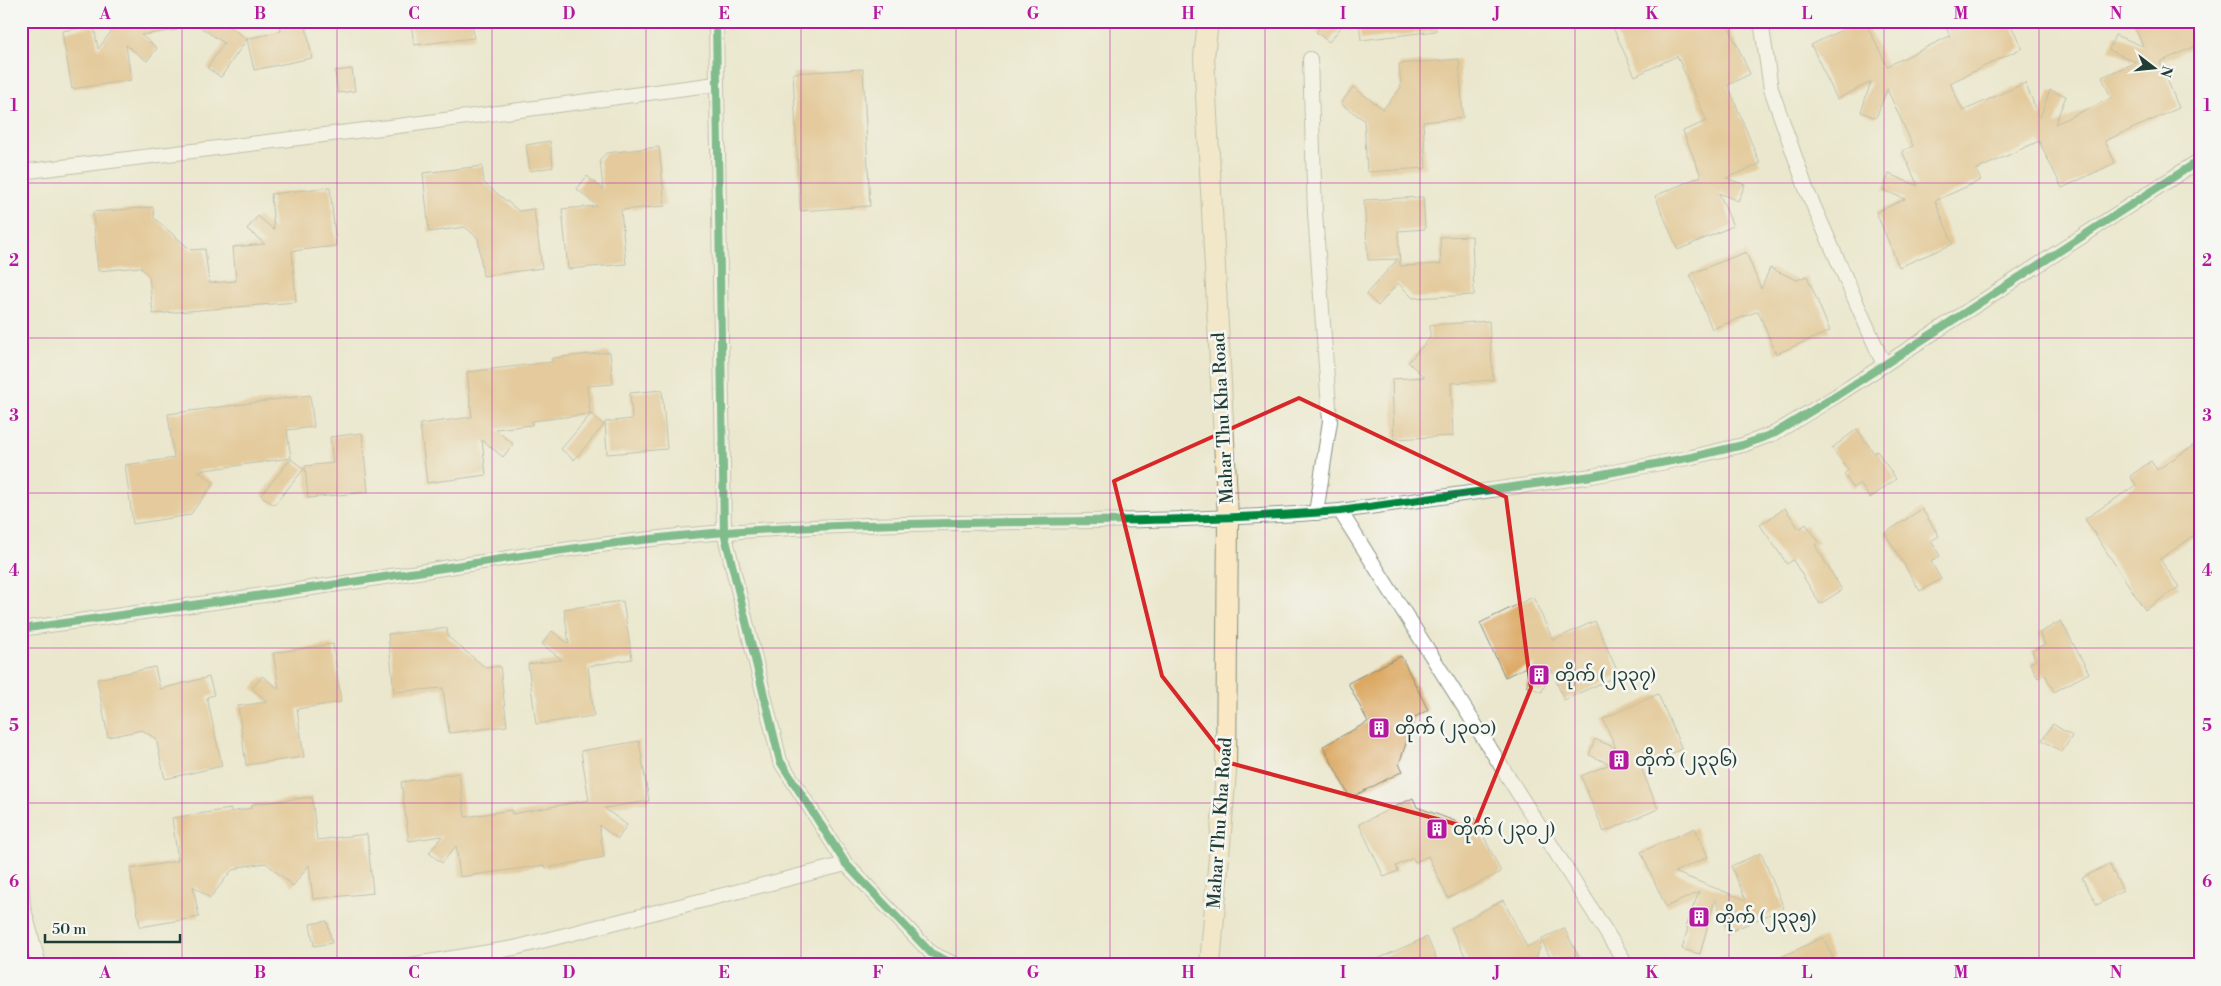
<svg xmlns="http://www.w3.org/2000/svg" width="2221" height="986" font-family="'Libre Bodoni','Noto Sans Myanmar',serif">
<rect width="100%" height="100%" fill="#f6f6f2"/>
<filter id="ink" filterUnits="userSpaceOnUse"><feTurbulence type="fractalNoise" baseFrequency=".02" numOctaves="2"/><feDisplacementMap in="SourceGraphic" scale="10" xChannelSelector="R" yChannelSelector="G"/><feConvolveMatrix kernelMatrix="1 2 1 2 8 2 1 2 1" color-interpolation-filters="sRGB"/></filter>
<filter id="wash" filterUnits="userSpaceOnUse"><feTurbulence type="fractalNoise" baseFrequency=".0096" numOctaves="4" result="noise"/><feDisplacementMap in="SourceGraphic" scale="20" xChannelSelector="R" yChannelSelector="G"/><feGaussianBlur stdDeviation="1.12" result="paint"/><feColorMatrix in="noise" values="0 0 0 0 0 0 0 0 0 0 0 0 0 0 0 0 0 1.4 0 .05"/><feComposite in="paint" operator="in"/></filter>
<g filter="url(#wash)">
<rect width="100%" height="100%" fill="#ebe7ce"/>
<g id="blocks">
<g fill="#dba761">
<path d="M119,21H176L177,30L141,35L157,48L147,61L126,45L131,80L72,89L62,31L94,26L98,49Z"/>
<path d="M191,21H227V25L247,39L281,31L279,21H305L312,58L254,70L247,39L221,77L207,68L224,43Z"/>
<path d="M421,21H472L474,38L414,45L411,22Z"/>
<path d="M1324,21H1346L1329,42L1316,32Z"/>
<path d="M1359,21H1435L1436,31L1361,40Z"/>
<path d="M1610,21H1726L1750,74L1728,85L1760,164L1726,178L1745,185L1738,201L1719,193L1733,226L1678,250L1655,196L1701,176L1683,131L1707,121L1677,56L1635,76Z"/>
<path d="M1860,21H1865L1887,66L1950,36L1943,21H2009L2022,48L1950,83L1963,111L2025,83L2040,118L2050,90L2066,96L2055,124L2111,98L2102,77L2136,62L2109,50L2115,35L2143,46L2132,21H2200V44L2160,62L2179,108L2105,141L2115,163L2062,188L2039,141L1976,170L1981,180L1935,201L1953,244L1899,267L1876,212L1905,199L1883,190L1889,174L1918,186L1902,151L1913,146L1887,89L1876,118L1861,112L1871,82L1837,99L1811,45Z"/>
<path d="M1459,59L1463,118L1423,122L1426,168L1367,172L1364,120L1341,104L1353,87L1383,109L1401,88L1399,64Z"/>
<path d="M352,69L355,91L338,93L335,71Z"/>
<path d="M863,69L870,206L800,211L793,73Z"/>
<path d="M550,141L553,167L530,171L526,145Z"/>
<path d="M659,147L665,206L621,210L626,264L568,269L562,209L597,206L577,189L587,176L603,189L600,160L606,153Z"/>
<path d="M482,166L484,183L519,211L534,209L542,268L483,276L478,238L465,227L429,232L423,173Z"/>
<path d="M330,187L336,246L292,251L296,302L153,314L149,276L140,267L98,271L93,212L153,207L154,218L191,250L205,249L209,283L236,281L233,247L265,244L247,229L258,216L274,230L271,194Z"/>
<path d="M1423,197L1425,229L1398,231L1400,266L1441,264L1440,237L1472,236L1474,295L1413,298L1398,283L1378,306L1366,294L1398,259L1368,260L1364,200Z"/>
<path d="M1746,252L1761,289L1770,268L1797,280L1807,276L1830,331L1776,354L1758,311L1712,329L1690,274Z"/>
<path d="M1489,321L1493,380L1451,383L1453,436L1394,439L1392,379L1424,377L1408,362L1430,338V325Z"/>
<path d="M610,352L613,384L587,386L590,414L532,421V425L495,429L513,444L503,457L482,440L486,475L427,483L420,424L472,417L467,372L552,362V358Z"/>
<path d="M662,390L667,449L607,454L605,422L632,419L630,393Z"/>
<path d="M310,395L314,427L287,430L291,458L198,471L214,483L190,515L133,524L125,465L174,458L168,414Z"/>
<path d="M591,414L604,425L574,460L561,449Z"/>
<path d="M1857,429L1874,453L1877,451L1896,479L1870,498L1860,483L1853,488L1844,474L1848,470L1832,448Z"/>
<path d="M362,433L368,492L308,498L305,466L333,463L330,437Z"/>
<path d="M2200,441V532L2160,559L2179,587L2145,610L2085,519L2136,485L2130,476L2151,461L2157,470Z"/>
<path d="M291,459L304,469L274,505L261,495Z"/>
<path d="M1785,508L1799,529L1806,524L1819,542L1815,545L1842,590L1820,604L1793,560L1787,564L1760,525Z"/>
<path d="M1922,509L1939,536L1931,541L1940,556L1931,562L1941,579L1920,591L1885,533Z"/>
<path d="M1533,597L1553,640L1595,621L1619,675L1564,700L1551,669L1542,692L1526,686L1535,663L1505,677L1480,623Z"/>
<path d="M623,601L632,659L588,666L594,716L536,724L528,664L562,660L542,644L552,631L569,644L564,609Z"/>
<path d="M2061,621L2089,673L2054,692L2045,674L2038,678L2030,663L2036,660L2032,651L2045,644L2039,633Z"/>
<path d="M447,628L448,637L486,668L500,666L507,726L449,733L443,688L394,692L388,634Z"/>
<path d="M333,644L341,702L297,709L304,757L246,765L238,706L268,702L252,689L262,676L279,689L273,653Z"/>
<path d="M1401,656L1428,710L1415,717L1399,764L1403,771L1350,798L1323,746L1368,722L1348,683Z"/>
<path d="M155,667L160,689L209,677L214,695L207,697L222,766L165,779L156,739L142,730L108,737L97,679Z"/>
<path d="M1658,694L1682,749L1641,767L1658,809L1604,832L1581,776L1610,764L1589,755L1595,739L1616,748L1603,719Z"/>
<path d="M2053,724L2072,736L2062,752L2042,740Z"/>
<path d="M639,741L649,801L604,808L627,825L618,839L599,825L604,857L546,868L545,865L460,877L456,846L442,863L429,853L442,836L409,841L401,782L459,773L465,817L512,810V814L589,800L581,751Z"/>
<path d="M312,797L317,840L367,834L373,893L313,899L309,865L293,886L266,863L238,867L239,869L232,870L210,898L193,886L199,917L140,927L130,869L178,861L172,818L231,809V812L251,808L253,804Z"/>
<path d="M1413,798L1417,807L1463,824L1475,818L1501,872L1448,898L1428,856L1415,862L1413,858L1396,866L1398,871L1384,877L1359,824Z"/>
<path d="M1695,828L1708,857L1674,872L1746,900L1731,866L1761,853L1784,908L1729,932L1715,899L1700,954L1682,949L1688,928L1685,927L1699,892L1666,907L1641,852Z"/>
<path d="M2109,864L2123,891L2097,905L2082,878Z"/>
<path d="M1503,900L1527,947L1564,928L1583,965H1560L1556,957L1551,959L1542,941L1534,965H1470L1451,928Z"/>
<path d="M327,921L332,943L314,946L310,924Z"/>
<path d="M1427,937L1437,961L1428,965H1364Z"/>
<path d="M1823,937L1833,958L1828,961L1830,965H1765Z"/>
</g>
</g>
</g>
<g filter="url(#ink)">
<use href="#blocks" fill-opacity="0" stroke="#859281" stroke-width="1"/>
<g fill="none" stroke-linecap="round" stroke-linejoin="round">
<g stroke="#859281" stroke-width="16">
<g id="minor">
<path d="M716,21L724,532L780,761L846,864L931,953L956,965"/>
<path d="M1761,21L1771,89L1807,191L1884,365"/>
<path d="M1310,59L1315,213L1330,421L1316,513"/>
<path d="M21,172L414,124L716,84"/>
<path d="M1340,511L1627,965"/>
<path d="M21,629C144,612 268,595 391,576C502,559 615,540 727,532C931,517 1136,527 1340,511L1592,476L1692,457L1743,445L1775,433L1836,396L2200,160"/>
<path d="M21,875L23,906L39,965"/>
<path d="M410,965L514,948L846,864"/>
</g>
</g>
<g stroke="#859281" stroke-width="22">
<path id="secondary" d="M1208,21L1204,57L1228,517L1226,772L1210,965"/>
</g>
<use href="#minor" stroke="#fff" stroke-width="14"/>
<use href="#secondary" stroke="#fae7c3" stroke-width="20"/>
<g stroke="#f6f6f2" stroke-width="11">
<g id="cycleway">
<path d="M716,21L724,532L780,761L846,864L931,953L956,965"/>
<path d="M21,629C144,612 268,595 391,576C502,559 615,540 727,532C931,517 1136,527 1340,511L1592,476L1692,457L1743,445L1775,433L1836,396L2200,160"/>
</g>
</g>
<use href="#cycleway" stroke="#00873e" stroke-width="8"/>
</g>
</g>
<path d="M0 0H2221V986H0ZM1299,398L1506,497L1531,688L1474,829L1230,763L1162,676L1114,481Z" fill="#ebe7ce" fill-opacity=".55" fill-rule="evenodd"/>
<path fill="none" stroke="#d62828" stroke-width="4" stroke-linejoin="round" d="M1299,398L1506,497L1531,688L1474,829L1230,763L1162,676L1114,481Z"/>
<path fill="none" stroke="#b5179e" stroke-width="1" stroke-opacity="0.55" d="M182,21V965M337,21V965M492,21V965M646,21V965M801,21V965M956,21V965M1110,21V965M1265,21V965M1420,21V965M1575,21V965M1729,21V965M1884,21V965M2039,21V965M21,183H2200M21,338H2200M21,493H2200M21,648H2200M21,803H2200"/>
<defs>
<g id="building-square" transform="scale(1.125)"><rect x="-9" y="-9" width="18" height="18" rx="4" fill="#b5179e" stroke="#f6f6f2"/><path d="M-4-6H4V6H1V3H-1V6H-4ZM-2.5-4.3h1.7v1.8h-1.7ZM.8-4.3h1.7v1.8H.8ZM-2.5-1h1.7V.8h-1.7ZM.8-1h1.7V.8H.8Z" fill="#fff"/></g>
</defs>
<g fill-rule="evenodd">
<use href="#building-square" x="1539" y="675"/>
<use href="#building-square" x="1379" y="728"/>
<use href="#building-square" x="1619" y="760"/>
<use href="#building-square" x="1437" y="829"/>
<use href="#building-square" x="1699" y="917"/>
</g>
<g text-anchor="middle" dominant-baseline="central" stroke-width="5" stroke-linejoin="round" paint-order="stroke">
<g font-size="18" fill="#1f3d34" stroke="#f6f6f2">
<text transform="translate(1223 418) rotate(-93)">Mahar Thu Kha Road</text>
<text transform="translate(1220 823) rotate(-86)">Mahar Thu Kha Road</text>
</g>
<g font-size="18" fill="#1f3d34" stroke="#f6f6f2" text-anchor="start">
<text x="1555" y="675">တိုက် (၂၃၃၇)</text>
<text x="1395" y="728">တိုက် (၂၃၀၁)</text>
<text x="1635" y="760">တိုက် (၂၃၃၆)</text>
<text x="1453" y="829">တိုက် (၂၃၀၂)</text>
<text x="1715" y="917">တိုက် (၂၃၃၅)</text>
</g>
</g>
<rect width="2221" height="986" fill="none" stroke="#f6f6f2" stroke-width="55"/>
<g transform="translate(2154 68) rotate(106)" stroke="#f6f6f2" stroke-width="4" paint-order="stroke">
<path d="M0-4L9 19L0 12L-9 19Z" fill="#1f3d34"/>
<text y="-8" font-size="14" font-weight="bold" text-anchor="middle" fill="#1f3d34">N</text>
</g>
<path d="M45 934v8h135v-8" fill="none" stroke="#1f3d34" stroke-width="2.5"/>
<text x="52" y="934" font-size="15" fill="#1f3d34" stroke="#f6f6f2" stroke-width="4" paint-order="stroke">50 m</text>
<rect x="28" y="28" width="2166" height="930" fill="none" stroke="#b5179e" stroke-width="2"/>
<g font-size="16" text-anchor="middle" font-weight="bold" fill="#b5179e">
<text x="105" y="19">A</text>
<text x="260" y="19">B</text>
<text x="414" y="19">C</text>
<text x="569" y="19">D</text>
<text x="724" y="19">E</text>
<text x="878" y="19">F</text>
<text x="1033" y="19">G</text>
<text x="1188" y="19">H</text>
<text x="1343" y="19">I</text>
<text x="1497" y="19">J</text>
<text x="1652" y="19">K</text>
<text x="1807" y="19">L</text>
<text x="1961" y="19">M</text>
<text x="2116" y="19">N</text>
<text x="14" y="111">1</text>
<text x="2207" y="111">1</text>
<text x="14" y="266">2</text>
<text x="2207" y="266">2</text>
<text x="14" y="421">3</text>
<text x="2207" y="421">3</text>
<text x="14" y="576">4</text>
<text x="2207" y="576">4</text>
<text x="14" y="731">5</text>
<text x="2207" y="731">5</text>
<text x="14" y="887">6</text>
<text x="2207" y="887">6</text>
<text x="105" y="978">A</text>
<text x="260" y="978">B</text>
<text x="414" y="978">C</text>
<text x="569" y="978">D</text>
<text x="724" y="978">E</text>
<text x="878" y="978">F</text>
<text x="1033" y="978">G</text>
<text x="1188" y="978">H</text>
<text x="1343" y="978">I</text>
<text x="1497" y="978">J</text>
<text x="1652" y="978">K</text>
<text x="1807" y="978">L</text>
<text x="1961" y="978">M</text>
<text x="2116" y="978">N</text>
</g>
</svg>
